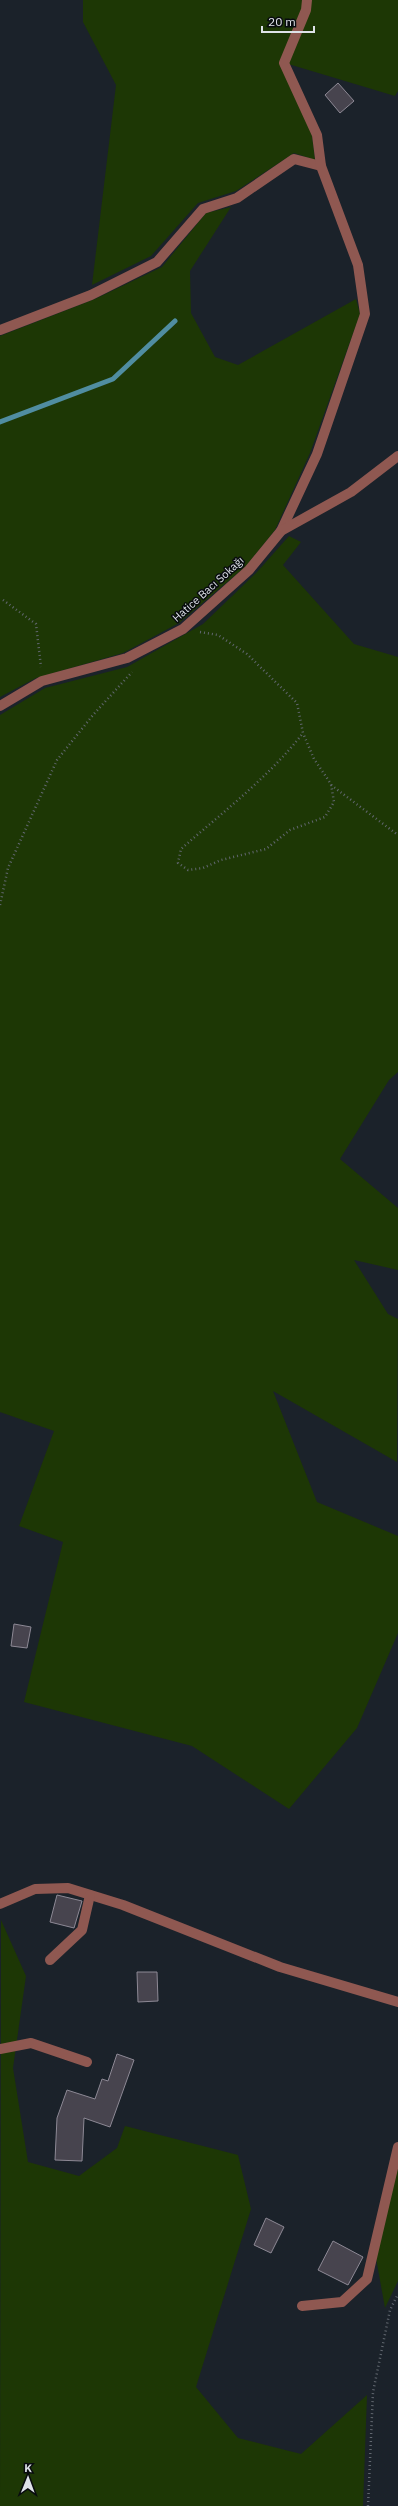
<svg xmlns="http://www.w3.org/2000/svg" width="398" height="2506" font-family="'IBM Plex Sans',sans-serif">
<rect width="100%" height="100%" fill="#1b222a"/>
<g fill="#1d3705">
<path d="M83,0H398V91L395,96L285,63L312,136L315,160L294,153L236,191L198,203L151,256L92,285L116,85L83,22Z"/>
<path d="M231,207L190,271L191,313L215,357L238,365L356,299L360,314L310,453L275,530L246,566L179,623L123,653L36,678L0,697V336L95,299L162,267L206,213Z"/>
<path d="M289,536L301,542L283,565L354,644L398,657V1072L389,1080L340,1159L398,1208V1270L354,1260L388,1314L398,1319L397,1462L273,1391L317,1502L398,1536V1633L357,1728L289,1809L192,1746L24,1702L63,1542L19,1526L54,1431L0,1412V715L45,688L127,667L203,624L257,572Z"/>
<path d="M1,1920L26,1976L13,2068L28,2162L79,2176L117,2148L125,2126L238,2155L251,2209L196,2387L238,2438L301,2454L367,2395L363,2506H0Z"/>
<path d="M398,2163V2281L385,2308L376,2258Z"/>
</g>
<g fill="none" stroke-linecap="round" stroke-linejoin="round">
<path stroke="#508da1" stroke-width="5" d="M0,422L113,379L175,321"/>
</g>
<g fill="#47444e" stroke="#8d8995">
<path d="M338,83L354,101L340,113L325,95Z"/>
<path d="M14,1624L31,1627L27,1648L11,1646Z"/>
<path d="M57,1895L82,1901L74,1928L50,1922Z"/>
<path d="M137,1972H157L158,2001L138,2002Z"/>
<path d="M117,2054L134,2060L110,2127L84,2118L82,2161L55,2160L57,2118L67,2090L95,2099L102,2079L108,2081Z"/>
<path d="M266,2218L284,2227L271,2253L254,2245Z"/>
<path d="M333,2241L363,2257L348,2285L318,2270Z"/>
</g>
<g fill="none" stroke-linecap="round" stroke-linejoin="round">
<g stroke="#61676f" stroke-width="2.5" stroke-dasharray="1 3" stroke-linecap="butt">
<path d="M3,600L36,624L41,667"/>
<path d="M200,632L218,635L247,654L297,703L303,733C269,777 223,812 181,849L178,863L188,870L203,868L221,860L266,849L290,830L325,817L334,802L331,784L314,759L303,733"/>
<path d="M331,785L398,835"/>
<path d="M0,905L8,868L57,760L93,715L132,672"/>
<path d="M368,2506L373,2392L390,2310L398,2294"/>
</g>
<g stroke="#8f5851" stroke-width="10">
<path d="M0,330L91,295L157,262L203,209L237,198L294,159L321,166"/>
<path d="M281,531L317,454L365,314L358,265L321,166L317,135L284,63L306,10L307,0"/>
<path d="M0,706L42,681L127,658L183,629L249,570L281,531L351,492L398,456"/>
<path d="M0,1904L35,1889L68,1888L123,1905L280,1967L398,2002"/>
<path d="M50,1960L82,1930L90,1895"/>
<path d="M0,2049L31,2043L87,2062"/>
<path d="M302,2306L342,2302L367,2279L398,2147"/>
</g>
</g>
<g text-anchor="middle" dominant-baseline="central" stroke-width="3" stroke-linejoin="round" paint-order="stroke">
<g font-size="11" fill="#dee2e8" stroke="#080b0f">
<text transform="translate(208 589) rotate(-42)">Hatice Bacı Sokağı</text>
</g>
</g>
<g transform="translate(28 2478) rotate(1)" stroke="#080b0f" stroke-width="3" paint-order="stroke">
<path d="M0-3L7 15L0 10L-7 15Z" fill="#dee2e8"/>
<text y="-6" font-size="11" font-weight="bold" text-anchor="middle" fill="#dee2e8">K</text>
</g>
<path d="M262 26v6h52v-6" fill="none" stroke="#dee2e8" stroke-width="2"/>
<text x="268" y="26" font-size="12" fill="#dee2e8" stroke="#080b0f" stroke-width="3" paint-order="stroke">20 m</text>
</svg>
